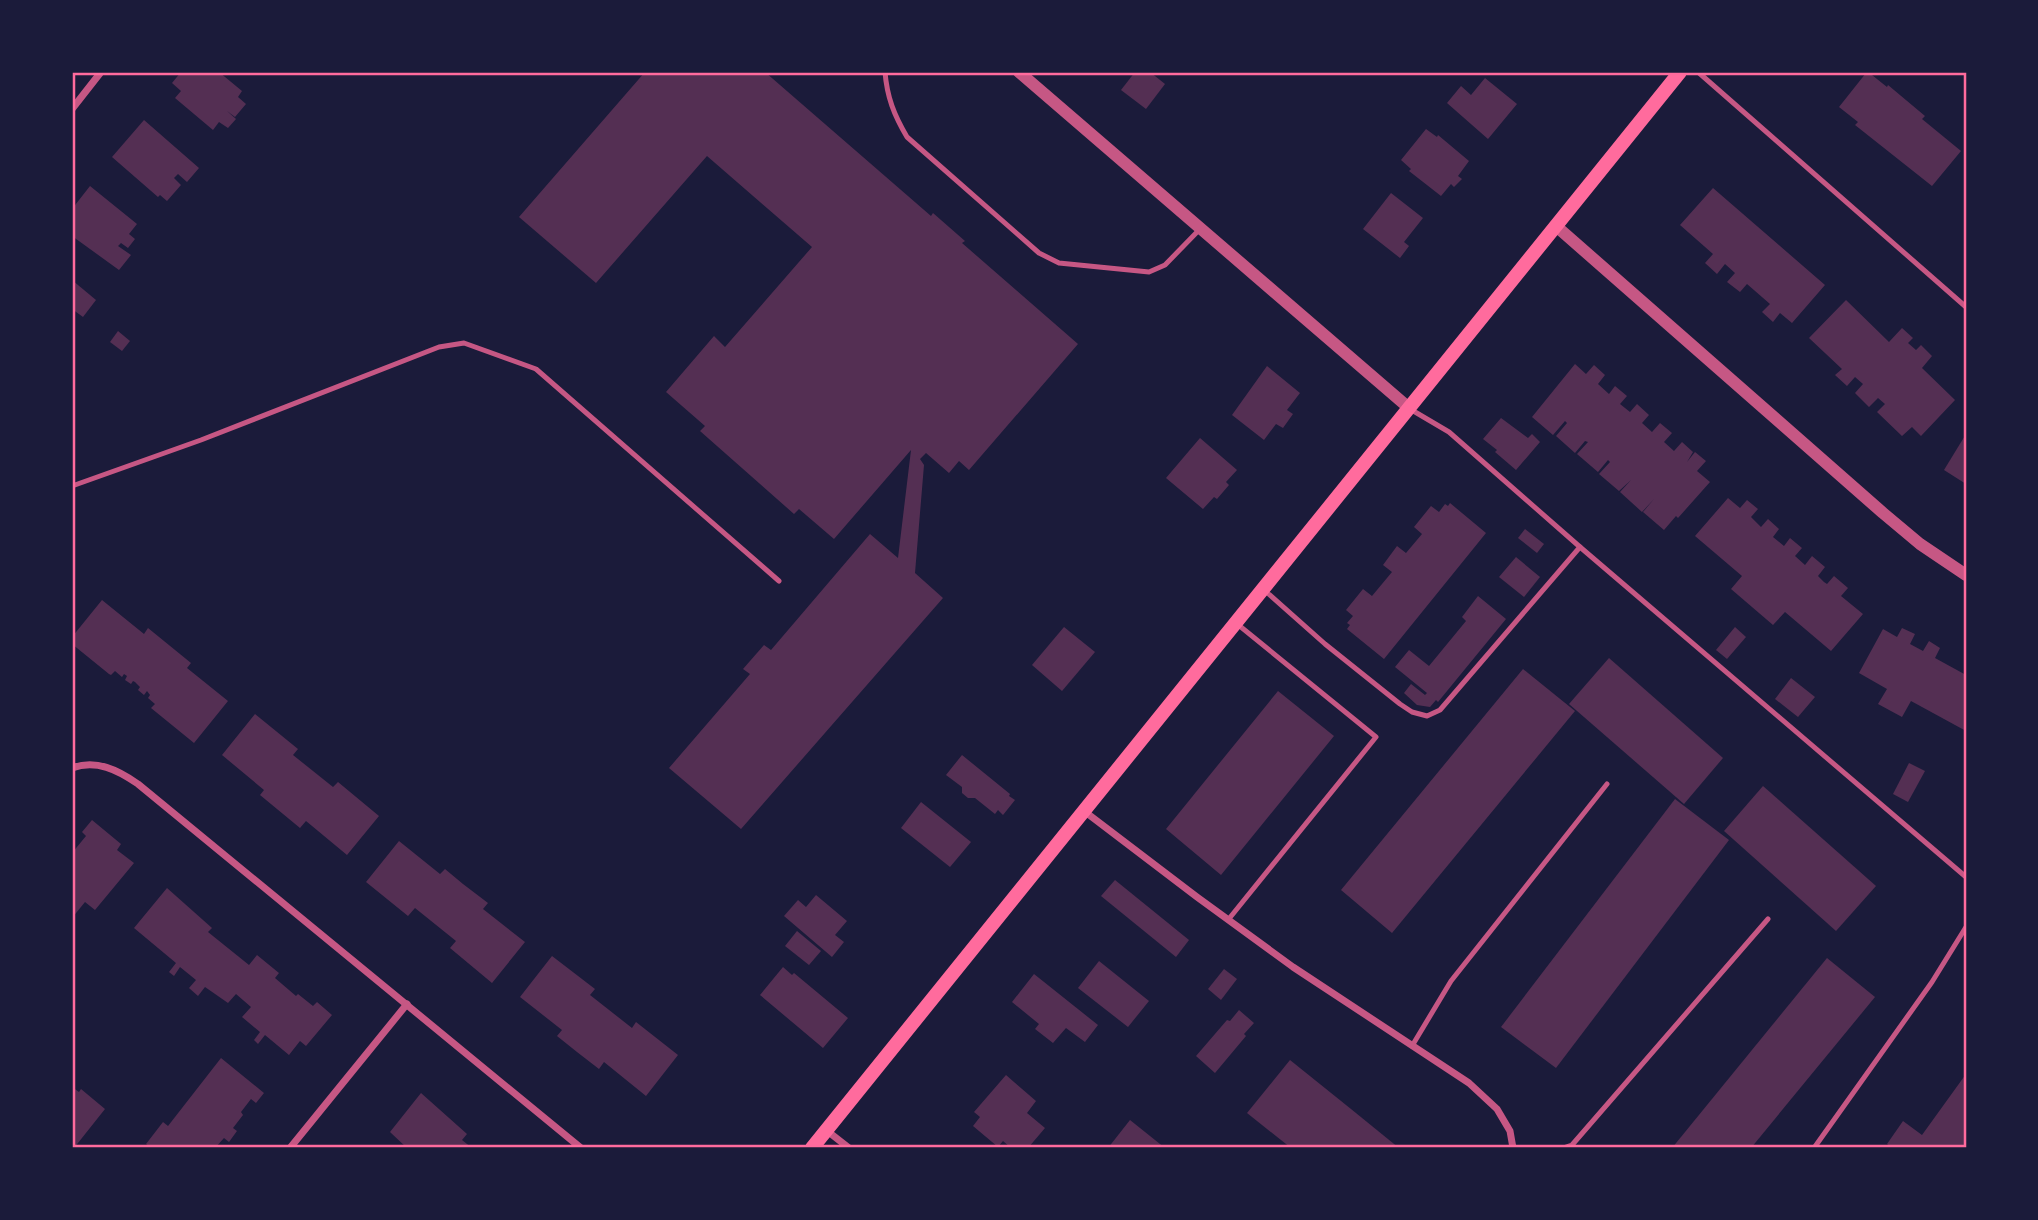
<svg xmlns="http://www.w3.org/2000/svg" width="2038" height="1220" font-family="'IBM Plex Serif',serif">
<rect width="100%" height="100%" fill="#1b1b3a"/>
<g fill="#542f53">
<path d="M181,72H219L242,91L238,97L246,104L235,117L227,111L236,119L228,128L219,122L213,130L175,98L181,91L172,83Z"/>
<path d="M645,72H765L931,216L933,213L965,241L962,243L1078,344L969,470L959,461L949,473L926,453L920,459L924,465L915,573L943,598L741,829L669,768L750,674L743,669L764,645L771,650L870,534L898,558L911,450L834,539L799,509L794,514L700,431L705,426L666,392L714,336L725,347L812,247L707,156L596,283L519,217Z"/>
<path d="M1135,72H1150L1165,84L1146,109L1121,90Z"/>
<path d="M1864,72H1875L1872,75L1887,87L1888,85L1925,116L1922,119L1961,151L1932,186L1855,125L1858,122L1839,107L1866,73Z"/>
<path d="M1485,78L1517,104L1488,139L1447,103L1461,86L1471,95Z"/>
<path d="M144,120L199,168L187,182L178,174L174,178L181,185L167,201L160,195L158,197L112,157Z"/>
<path d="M1426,129L1437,137L1438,135L1469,161L1458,176L1462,179L1454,187L1451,184L1441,196L1409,171L1411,169L1401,160Z"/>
<path d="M90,186L137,224L129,234L135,239L128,248L121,243L118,246L131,255L119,270L72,236V209Z"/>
<path d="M1713,188L1825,285L1792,323L1780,313L1773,322L1762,312L1770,304L1747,284L1740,292L1727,282L1735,273L1725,264L1717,274L1705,263L1713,254L1680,225Z"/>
<path d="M1391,193L1423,218L1404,242L1409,246L1400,258L1363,229Z"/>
<path d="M72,280L96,300L83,317L72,309Z"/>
<path d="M1846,300L1889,342L1902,328L1913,338L1908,343L1916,350L1921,345L1932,356L1922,368L1955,400L1921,436L1912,427L1902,436L1877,412L1885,404L1878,398L1869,407L1855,393L1863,384L1855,377L1847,386L1835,375L1842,369L1809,338Z"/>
<path d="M118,331L130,341L122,351L110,342Z"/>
<path d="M1575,364L1586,374L1594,365L1605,375L1598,384L1609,394L1615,386L1627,396L1620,404L1630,412L1637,404L1649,415L1642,423L1652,432L1660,423L1672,433L1664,442L1674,451L1682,442L1693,452L1687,462L1695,452L1706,461L1697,471L1710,482L1678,518L1676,516L1664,530L1643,512L1654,499L1642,512L1620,492L1631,480L1619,491L1599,474L1610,462L1608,460L1598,472L1577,454L1588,442L1585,441L1575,453L1556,436L1567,423L1565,421L1553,435L1532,417Z"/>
<path d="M1267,366L1300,393L1287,410L1293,414L1283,428L1276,424L1264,440L1232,415Z"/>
<path d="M1501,418L1528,438L1532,434L1540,442L1516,470L1495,452L1497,450L1483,439Z"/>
<path d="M1966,434V484L1944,470Z"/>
<path d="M1200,438L1237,470L1226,482L1229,485L1217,499L1214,497L1203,509L1166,478Z"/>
<path d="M1728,498L1740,508L1747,500L1758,509L1751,517L1761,527L1768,519L1779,529L1773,537L1784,546L1790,538L1802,548L1795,556L1805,565L1812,556L1825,567L1818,576L1824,582L1827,584L1834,576L1848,588L1841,596L1863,614L1831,651L1785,612L1773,625L1731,589L1742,576L1695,536Z"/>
<path d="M1450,503L1486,533L1384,659L1347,629L1350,625L1347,623L1353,616L1346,610L1363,589L1372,596L1392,572L1383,565L1397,546L1406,553L1422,534L1414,527L1431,506L1439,512L1445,504L1448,506Z"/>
<path d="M1525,529L1544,544L1537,553L1518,538Z"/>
<path d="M1516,557L1540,577L1524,597L1499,577Z"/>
<path d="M1478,596L1506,619L1438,702L1436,700L1430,707L1417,705L1404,693L1411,684L1425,695L1427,693L1395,667L1409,650L1429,666L1466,621L1462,617Z"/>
<path d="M102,600L144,634L148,628L191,663L187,668L228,701L194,743L151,708L155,704L148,698L150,695L147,691L144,695L138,690L140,687L135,682L133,681L131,684L125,680L127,676L124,674L122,677L115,671L111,675L109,674L72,644V637Z"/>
<path d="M1064,627L1095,652L1062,691L1032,665Z"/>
<path d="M1735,627L1746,637L1727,659L1716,650Z"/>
<path d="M1902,628L1915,634L1910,644L1923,651L1929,641L1940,648L1935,658L1966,675V731L1911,701L1902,717L1878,704L1887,689L1859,673L1883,629L1897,637Z"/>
<path d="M1609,658L1723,758L1684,804L1569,704Z"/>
<path d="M1523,669L1575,711L1392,933L1341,890Z"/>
<path d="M1791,678L1815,697L1798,717L1775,699Z"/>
<path d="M1278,691L1334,736L1221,875L1166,829Z"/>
<path d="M255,714L298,749L293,755L333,787L338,782L379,816L347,855L306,821L300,828L260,795L264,790L222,755Z"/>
<path d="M962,755L1010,794L1009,796L1015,800L1003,815L998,810L995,814L975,798H968L962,793V787L946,775Z"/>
<path d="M1909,763L1925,771L1908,802L1893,794Z"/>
<path d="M1763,786L1876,886L1836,931L1724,831Z"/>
<path d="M1675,799L1729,840L1556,1068L1501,1027Z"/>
<path d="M921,802L971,842L950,867L901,828Z"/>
<path d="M92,820L121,844L117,850L134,863L95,910L85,902L72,918V853L86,836L82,832Z"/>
<path d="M399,841L440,874L445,869L463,884L488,903L483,909L525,942L492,983L450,948L456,941L415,908L408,916L366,882Z"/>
<path d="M1115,880L1189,940L1176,957L1101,896Z"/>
<path d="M167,888L212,928L208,932L249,965L257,955L279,973L275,978L296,996L298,994L313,1006L317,1002L332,1015L306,1046L300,1041L289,1055L265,1035L258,1044L254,1040L260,1032L242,1017L251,1007L236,994L228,1003L205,987L198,996L189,988L196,980L180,967L174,976L169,972L176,963L134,928Z"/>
<path d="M816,895L847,921L835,935L844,942L832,957L784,916L798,900L806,907Z"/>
<path d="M797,931L821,951L809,965L785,946Z"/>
<path d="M552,956L595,989L590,995L632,1028L636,1022L678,1055L646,1096L604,1062L599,1069L577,1052L557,1036L562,1030L520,997Z"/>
<path d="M1827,958L1875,997L1751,1148H1672Z"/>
<path d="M1099,961L1149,1001L1128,1027L1078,988Z"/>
<path d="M783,967L792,975L794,973L848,1018L823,1048L760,995Z"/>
<path d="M1224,969L1237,979L1221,1000L1208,989Z"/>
<path d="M1034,974L1098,1025L1085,1042L1066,1028L1053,1043L1035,1029L1039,1024L1012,1002Z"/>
<path d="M1239,1010L1254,1023L1244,1034L1246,1036L1215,1073L1196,1056L1227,1020L1230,1021Z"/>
<path d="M221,1058L264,1093L256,1103L251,1099L241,1112L243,1115L233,1128L237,1131L229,1142L224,1138L215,1148H151L146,1144L163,1122L168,1126Z"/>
<path d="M1290,1060L1351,1109L1399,1148H1291L1247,1113Z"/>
<path d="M1966,1074V1148H1892L1887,1144L1903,1121L1922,1135Z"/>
<path d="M1006,1075L1036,1101L1027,1113L1045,1128L1028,1148H1011L1003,1141L998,1147L973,1126L980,1117L974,1112Z"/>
<path d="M72,1087L79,1092L81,1089L105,1109L74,1148H72Z"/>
<path d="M421,1093L467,1134L462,1140L472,1148H407L390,1132Z"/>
<path d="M1130,1120L1165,1148H1108Z"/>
</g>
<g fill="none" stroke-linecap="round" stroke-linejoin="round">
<g stroke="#c65784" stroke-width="5">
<path d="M885,72C887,97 894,115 907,137L1039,253L1059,263L1149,272L1165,265L1200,229"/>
<path d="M1698,72L1966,307"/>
<path d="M1410,409L1449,432L1580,547L1966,877"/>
<path d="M72,486L201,440L439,347L464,343L536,369L779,581"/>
<path d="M1263,589L1325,644L1400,704L1412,712L1427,716L1440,710L1580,547"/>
<path d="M1228,920L1376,737L1236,623"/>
<path d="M1412,1046L1451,981L1607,784"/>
<path d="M1563,1148L1572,1145L1768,919"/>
<path d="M1814,1148L1932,982L1966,927"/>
</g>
<g stroke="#c65784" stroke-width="7">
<path d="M72,109L101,72"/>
<path d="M72,768C96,759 118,770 138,784L581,1148"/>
<path d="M1084,811L1197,897L1293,967L1469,1083L1497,1109L1510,1131L1513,1148"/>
<path d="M826,1130L849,1148"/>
<path d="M290,1148L407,1004"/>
</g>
<g stroke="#c65784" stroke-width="12">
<path d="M1019,72L1409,408"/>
<path d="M1556,226L1883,513L1920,544L1966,575"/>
</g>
<path stroke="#ff6b9d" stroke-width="14" d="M812,1148L1680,72"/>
</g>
<rect width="2038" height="1220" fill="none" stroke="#1b1b3a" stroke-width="147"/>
<rect x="74" y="74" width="1891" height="1072" fill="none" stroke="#ff6b9d" stroke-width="2.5"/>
</svg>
